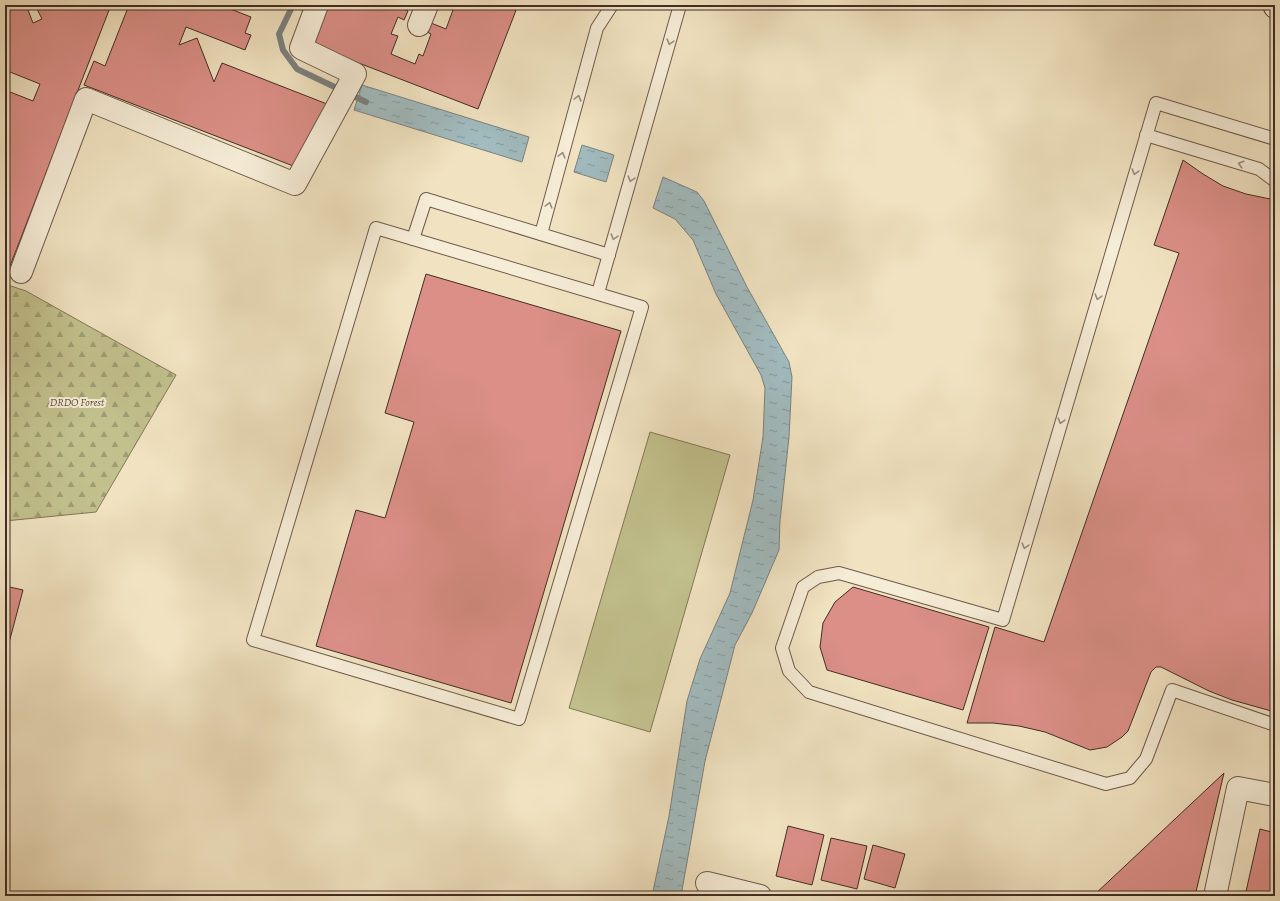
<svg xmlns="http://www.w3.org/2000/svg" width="1280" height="901" font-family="Alegreya,serif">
<defs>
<pattern id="forest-firs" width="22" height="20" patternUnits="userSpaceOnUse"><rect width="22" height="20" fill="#c2c18d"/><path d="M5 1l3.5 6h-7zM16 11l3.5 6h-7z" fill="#9f9d73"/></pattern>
<pattern id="water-ripples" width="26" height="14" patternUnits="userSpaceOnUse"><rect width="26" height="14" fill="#a1bbbf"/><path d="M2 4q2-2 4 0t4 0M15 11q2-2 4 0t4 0" fill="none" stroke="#85989b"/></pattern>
</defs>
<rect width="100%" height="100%" fill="#f1e3c1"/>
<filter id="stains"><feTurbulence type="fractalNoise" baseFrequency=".005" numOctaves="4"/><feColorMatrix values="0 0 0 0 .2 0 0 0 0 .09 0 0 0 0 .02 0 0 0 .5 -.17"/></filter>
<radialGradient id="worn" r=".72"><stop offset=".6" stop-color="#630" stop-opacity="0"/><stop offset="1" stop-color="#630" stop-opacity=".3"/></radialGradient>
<path fill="url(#forest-firs)" stroke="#827759" d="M5,284L26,291L176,375L96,512L5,521Z"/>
<path fill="#c2c18d" stroke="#827759" d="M650,432L730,455L650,732L569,708Z"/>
<g fill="url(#water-ripples)" stroke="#7b8281">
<path d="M362,85L529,137L522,162L354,110Z"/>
<path d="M582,145L614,155L606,182L574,172Z"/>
<path d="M663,177L697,192L704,201L747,287L789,362L792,377L789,437L780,521L779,550L752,613L735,645L705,761L681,896H652L669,816L687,701L700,659L730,593L753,500L763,437L765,388L761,375L716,294L693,240L675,219L653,208Z"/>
</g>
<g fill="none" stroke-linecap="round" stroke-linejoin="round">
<path stroke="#7b8281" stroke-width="6" d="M293,5L279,34L283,50L297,69L366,102"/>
</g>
<g fill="#db8f87" stroke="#422d25">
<path d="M5,5H26L24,9L28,10L33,23L42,19L35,5H111L10,266L5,264V90L33,101L40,84L5,70Z"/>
<path d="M129,5H220L251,17L245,33L251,35L245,50L186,27L179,45L197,38L214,82L222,63L327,104L301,169L84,85L94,61L105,66Z"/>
<path d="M327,5H395L408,11L404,20L398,17L391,34L398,36L391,54L415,64L419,54L423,56L431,34L427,32L431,23L446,29L453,10L441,5H518L478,109L312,45Z"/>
<path d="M1183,160L1203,174L1223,186L1246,194L1275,200V712L1232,700L1209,691L1161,667H1156L1151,672L1128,731L1122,737L1107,747L1090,750L1045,732L1019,726L993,723H967L995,627L1044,642L1179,253L1154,245Z"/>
<path d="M426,274L621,331L511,703L316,646L356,510L385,518L414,422L385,413Z"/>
<path d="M5,586L23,590L5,658Z"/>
<path d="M853,587L989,627L963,710L827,670L820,647L823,623L835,602Z"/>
<path d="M1224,773L1195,896H1093Z"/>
<path d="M788,826L824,835L812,885L776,876Z"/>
<path d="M1260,829L1275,833V896H1245Z"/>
<path d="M831,838L867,846L857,889L821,880Z"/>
<path d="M873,845L905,854L895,888L864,879Z"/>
</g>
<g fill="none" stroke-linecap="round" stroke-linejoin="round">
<g stroke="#6e5a4c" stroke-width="14">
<g id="lane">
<path d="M1146,135L1259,169L1275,181"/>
<path d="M1275,139L1156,103L1003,620L839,573L818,577L803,587L782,648L789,671L809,692L1106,784L1130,778L1146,759L1172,690L1275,725"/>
<path d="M376,228L642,307L519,719L253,640Z"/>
<path d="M541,234L597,28L612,5"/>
<path d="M413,239L426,199L609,255"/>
<path d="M598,293L680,5"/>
</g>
</g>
<g stroke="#6e5a4c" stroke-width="24">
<g id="street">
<path d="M419,25L427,5"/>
<path d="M21,272L86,99L295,184L355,74L301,48L317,5"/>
<path d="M707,883L760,896"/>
<path d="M1215,896L1238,788L1275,795"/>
</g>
</g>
<g stroke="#422d25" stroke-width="24">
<path id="secondary" d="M1274,5L1275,7"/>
</g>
<use href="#lane" stroke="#f6edd7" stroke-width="12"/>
<use href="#street" stroke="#f6edd7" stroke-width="22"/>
<use href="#secondary" stroke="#f6edd7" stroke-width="22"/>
</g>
<defs><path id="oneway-chevron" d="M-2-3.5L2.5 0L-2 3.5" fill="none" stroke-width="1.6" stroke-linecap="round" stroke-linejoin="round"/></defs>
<g stroke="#9c8d7e">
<use href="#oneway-chevron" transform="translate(670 42) rotate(106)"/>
<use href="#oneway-chevron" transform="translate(578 98) rotate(-75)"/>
<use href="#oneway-chevron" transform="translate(562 155) rotate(-75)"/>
<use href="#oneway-chevron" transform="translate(1241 164) rotate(-163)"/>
<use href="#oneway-chevron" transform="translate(1135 172) rotate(106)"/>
<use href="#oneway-chevron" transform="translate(631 179) rotate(106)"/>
<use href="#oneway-chevron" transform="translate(549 205) rotate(-75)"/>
<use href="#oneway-chevron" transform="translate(614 237) rotate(106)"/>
<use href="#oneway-chevron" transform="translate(1098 297) rotate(106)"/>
<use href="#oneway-chevron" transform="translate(1061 421) rotate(106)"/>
<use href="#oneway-chevron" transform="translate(1025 546) rotate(106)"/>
</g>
<g text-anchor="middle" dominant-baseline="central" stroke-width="4" stroke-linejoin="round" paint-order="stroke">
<g font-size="11" font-style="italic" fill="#5c4b3a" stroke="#f6edd7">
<text x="77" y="402">DRDO Forest</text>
</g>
</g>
<rect width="1280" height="901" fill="none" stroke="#f1e3c1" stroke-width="20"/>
<rect x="6" y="6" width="1268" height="889" fill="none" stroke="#422d25" stroke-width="2"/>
<rect x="10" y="10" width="1260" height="881" fill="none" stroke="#422d25"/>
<rect width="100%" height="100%" filter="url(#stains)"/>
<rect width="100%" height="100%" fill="url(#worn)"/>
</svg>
